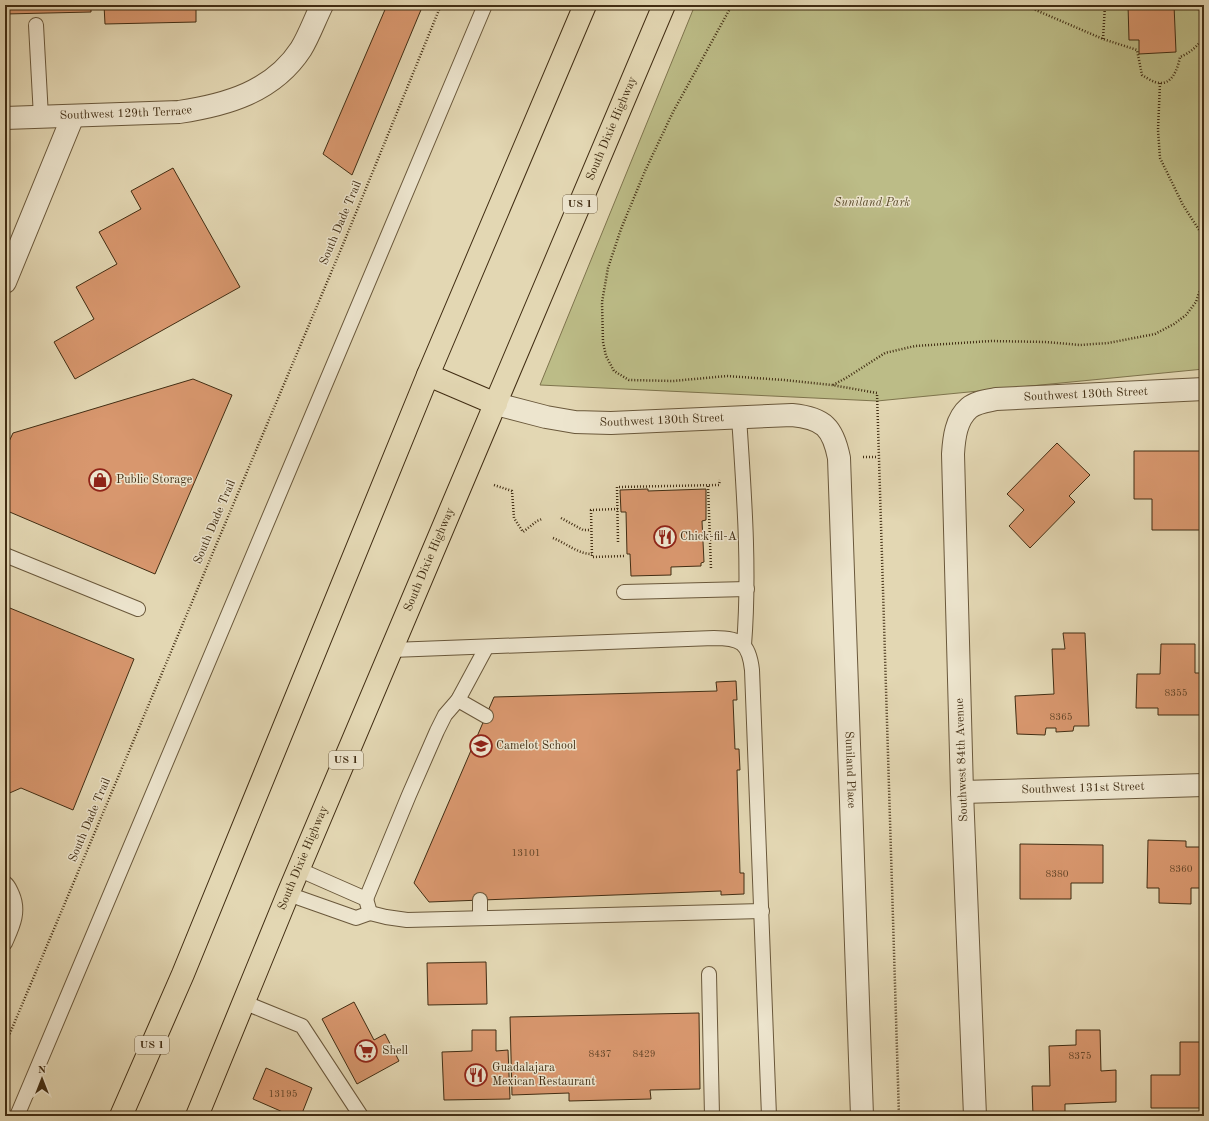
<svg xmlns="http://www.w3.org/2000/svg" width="1209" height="1121" font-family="'Old Standard TT',serif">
<rect width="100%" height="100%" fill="#e3d7b3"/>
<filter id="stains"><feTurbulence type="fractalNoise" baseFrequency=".005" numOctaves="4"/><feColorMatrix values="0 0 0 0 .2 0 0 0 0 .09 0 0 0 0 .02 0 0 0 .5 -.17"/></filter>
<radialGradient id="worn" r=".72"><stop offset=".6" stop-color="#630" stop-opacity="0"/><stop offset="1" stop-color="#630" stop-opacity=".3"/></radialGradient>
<path fill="#bcbc87" stroke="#7e744d" d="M695,5H1204V369L877,401L540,385Z"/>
<g fill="#d8976e" stroke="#412d13">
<path d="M5,5H91V12L5,14Z"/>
<path d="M104,5H196V22L105,24Z"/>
<path d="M387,5H423L352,175L323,154Z"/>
<path d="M1128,5H1174L1176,52L1139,54V40H1129Z"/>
<path d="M173,168L240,287L75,379L54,342L94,319L76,287L117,264L99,232L141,209L131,191Z"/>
<path d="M193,379L232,395L155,574L5,510V450L13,433Z"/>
<path d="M1057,443L1090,475L1069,496L1075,502L1030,548L1009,526L1024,510L1007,494Z"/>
<path d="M1134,451H1204V530H1152V499H1134Z"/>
<path d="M648,489V491L706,489V520L702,521L704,562L701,563V566L671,567V575L631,576L630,554H627L626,512H621L620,490Z"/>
<path d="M5,606L134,659L73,810L21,788L5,795Z"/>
<path d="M1063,633H1085L1089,726H1074L1073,731L1056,732V728H1046L1045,735L1017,734L1015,696L1054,694L1052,649H1065Z"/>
<path d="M1161,644H1195V673H1204V715H1158V708H1136L1137,674H1160Z"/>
<path d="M736,681L737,700H733L735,749H739L740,770H737L740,873H744V894L721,895V891L429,902L414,883L494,697L717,691L716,682Z"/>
<path d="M1148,840L1186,841V847H1204V888H1191V904L1159,903V888H1147Z"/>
<path d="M1020,844L1103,845V883H1071V899H1020Z"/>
<path d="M486,962L487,1004L428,1005L427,963Z"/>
<path d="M354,1002L374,1040L385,1034L399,1061L357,1084L322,1019Z"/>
<path d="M699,1013L700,1089L650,1090L651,1099L569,1101V1093L512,1095L510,1017Z"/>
<path d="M472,1030H496V1051L508,1050L510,1099L444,1100L442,1052L472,1051Z"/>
<path d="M1076,1030H1100L1101,1071L1116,1070V1102L1065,1104V1116H1033L1032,1086H1050L1049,1046L1076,1045Z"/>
<path d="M1180,1042H1204V1116V1108H1151V1075H1180Z"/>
<path d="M266,1068L312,1088L301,1116H292L253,1099Z"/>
</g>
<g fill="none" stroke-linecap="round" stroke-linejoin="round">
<g stroke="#6a583b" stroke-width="16">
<g id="service">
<path d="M36,25L41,117"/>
<path d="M739,417C744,493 750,570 744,645"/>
<path d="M5,555L138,609"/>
<path d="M624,592L747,589"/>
<path d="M392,650L714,638C741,638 749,643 752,670L769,1116"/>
<path d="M458,700L486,716"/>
<path d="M5,883C9,886 10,890 12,894C20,912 12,927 5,943"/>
<path d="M288,894L356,918L370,913L366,899L300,870"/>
<path d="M366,899L409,795L437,731L445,715L458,700L486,648"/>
<path d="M480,900V918"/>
<path d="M370,913L386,917L407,920L762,911"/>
<path d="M709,974L712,1116"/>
<path d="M243,1002L302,1026L361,1116"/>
<path d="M17,1116L485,5"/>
</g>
</g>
<g stroke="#6a583b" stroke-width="24">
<g id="minor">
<path id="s1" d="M5,118L179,112C226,105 273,92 301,49C309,36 315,19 322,5"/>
<path d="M5,282L73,116"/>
<path id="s2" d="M496,404L546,417L575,422L611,423L792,415C824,418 833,428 839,458L862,1116"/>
<path id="s3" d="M962,792L1204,785"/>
<path id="s4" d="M975,1116L962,792L953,454C954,438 956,419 969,408C976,402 987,401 996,399L1204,389"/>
</g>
</g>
<g stroke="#412d13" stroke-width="24">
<g id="trunk">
<path d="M428,375L496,404"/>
<path d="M121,1116L183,974L428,375L585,5"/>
<path id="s5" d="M197,1116L288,894L664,5"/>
</g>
</g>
<g stroke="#412d13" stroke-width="2.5" stroke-dasharray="1 2" stroke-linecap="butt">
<path d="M732,5L673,112L645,171L621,229L608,268L602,302L603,342L606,356L614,371L629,380L673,381L727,376L784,380L832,385L877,393L899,1116"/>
<path d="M1024,5L1103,39L1137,50L1142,75C1147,78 1154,83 1160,83C1173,84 1178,67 1180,57C1190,53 1200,45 1204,35"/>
<path d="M1194,5V6L1204,13"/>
<path d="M1103,39L1105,5"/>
<path d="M1160,83L1158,130L1160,158L1183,205L1201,233L1204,240"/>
<path d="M833,385L846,378L885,353L915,346L991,341L1046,342L1080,345L1108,343L1155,334L1174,324L1186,315L1196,302L1201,287L1204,273"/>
<path d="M863,457H878"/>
<path d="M494,485L512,491L514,518L523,532L537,521L542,519"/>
<path d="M708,486L711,569"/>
<path d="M618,509L591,510L592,557L624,556"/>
<path d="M561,518L583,530H591"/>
<path d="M553,538C566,543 578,554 592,554"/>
<path d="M618,542L617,487L719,485L720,480"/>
<path d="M5,1045L344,242L441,5"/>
</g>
<use href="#service" stroke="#ede5ce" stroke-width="14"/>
<use href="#minor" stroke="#ede5ce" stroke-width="22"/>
<use href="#trunk" stroke="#e3d7b3" stroke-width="22"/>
</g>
<defs>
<g id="shop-ring" transform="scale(1.15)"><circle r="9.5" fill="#ede5ce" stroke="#8f2418" stroke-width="1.5"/><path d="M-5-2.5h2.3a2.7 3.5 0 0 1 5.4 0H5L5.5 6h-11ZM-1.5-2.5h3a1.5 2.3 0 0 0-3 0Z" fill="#8f2418"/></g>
<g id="restaurant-ring" transform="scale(1.15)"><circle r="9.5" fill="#ede5ce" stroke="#8f2418" stroke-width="1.5"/><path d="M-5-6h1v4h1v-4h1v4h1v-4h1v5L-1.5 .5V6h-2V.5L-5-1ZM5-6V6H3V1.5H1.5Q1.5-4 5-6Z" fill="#8f2418"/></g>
<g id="school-ring" transform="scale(1.15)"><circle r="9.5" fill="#ede5ce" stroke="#8f2418" stroke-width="1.5"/><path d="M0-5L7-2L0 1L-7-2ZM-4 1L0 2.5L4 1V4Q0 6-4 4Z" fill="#8f2418"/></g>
<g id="supermarket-ring" transform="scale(1.15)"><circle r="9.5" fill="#ede5ce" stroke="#8f2418" stroke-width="1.5"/><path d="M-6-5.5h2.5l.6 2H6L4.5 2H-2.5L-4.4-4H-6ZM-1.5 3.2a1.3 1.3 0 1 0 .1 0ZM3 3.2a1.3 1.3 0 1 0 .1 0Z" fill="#8f2418"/></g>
</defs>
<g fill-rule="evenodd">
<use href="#shop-ring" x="100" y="480"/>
<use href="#restaurant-ring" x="665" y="537"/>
<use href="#school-ring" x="481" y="746"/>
<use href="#supermarket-ring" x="366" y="1051"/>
<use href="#restaurant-ring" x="476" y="1075"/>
</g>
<g text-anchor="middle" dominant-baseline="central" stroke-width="3" stroke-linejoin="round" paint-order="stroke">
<g font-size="10" fill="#67482a">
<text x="1176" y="693">8355</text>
<text x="1061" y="717">8365</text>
<text x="526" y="853">13101</text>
<text x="1181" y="869">8360</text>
<text x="1057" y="874">8380</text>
<text x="600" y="1054">8437</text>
<text x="644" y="1054">8429</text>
<text x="1080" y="1056">8375</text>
<text x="283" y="1094">13195</text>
</g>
<g fill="#ede5ce" stroke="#75644b" stroke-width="1">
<rect x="563" y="195" width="34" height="18" rx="3"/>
<rect x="329" y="751" width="34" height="18" rx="3"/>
<rect x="135" y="1036" width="34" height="18" rx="3"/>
</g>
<g font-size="11" font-weight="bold" fill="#412d13">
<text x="580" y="204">US 1</text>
<text x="346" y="760">US 1</text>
<text x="152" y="1045">US 1</text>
</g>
<g font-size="12" fill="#412d13" stroke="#ede5ce">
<text stroke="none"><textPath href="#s1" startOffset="121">Southwest 129th Terrace</textPath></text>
<text stroke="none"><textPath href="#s5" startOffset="1071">South Dixie Highway</textPath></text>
<text transform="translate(341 223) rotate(-67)">South Dade Trail</text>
<text stroke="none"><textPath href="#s4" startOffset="831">Southwest 130th Street</textPath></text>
<text stroke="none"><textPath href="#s2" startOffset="168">Southwest 130th Street</textPath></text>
<text transform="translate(215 522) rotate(-67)">South Dade Trail</text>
<text stroke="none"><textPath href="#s5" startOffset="603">South Dixie Highway</textPath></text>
<text transform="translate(962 760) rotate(-92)">Southwest 84th Avenue</text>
<text stroke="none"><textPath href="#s2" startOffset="681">Suniland Place</textPath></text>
<text stroke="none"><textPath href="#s3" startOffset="121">Southwest 131st Street</textPath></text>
<text transform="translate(90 820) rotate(-67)">South Dade Trail</text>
<text stroke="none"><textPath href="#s5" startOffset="279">South Dixie Highway</textPath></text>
</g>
<g font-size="12" font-style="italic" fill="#5a4a2a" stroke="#ede5ce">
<text x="872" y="203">Suniland Park</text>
</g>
<g font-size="12" fill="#412d13" stroke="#ede5ce" text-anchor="start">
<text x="116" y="480">Public Storage</text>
<text x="680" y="537">Chick-fil-A</text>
<text x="496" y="746">Camelot School</text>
<text x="382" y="1051">Shell</text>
<text x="492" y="1068">Guadalajara<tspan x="492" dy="14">Mexican Restaurant</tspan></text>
</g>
</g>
<rect width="1209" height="1121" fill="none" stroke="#e3d7b3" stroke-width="20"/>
<rect x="6" y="6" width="1197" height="1109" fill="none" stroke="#412d13" stroke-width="2"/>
<rect x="10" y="10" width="1189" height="1101" fill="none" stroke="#412d13"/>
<g transform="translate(42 1079)" stroke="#ede5ce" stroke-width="3" paint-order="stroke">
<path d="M0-3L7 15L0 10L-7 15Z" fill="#412d13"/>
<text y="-6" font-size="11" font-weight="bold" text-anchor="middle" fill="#412d13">N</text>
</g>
<rect width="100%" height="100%" filter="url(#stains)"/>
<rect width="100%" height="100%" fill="url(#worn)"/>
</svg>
